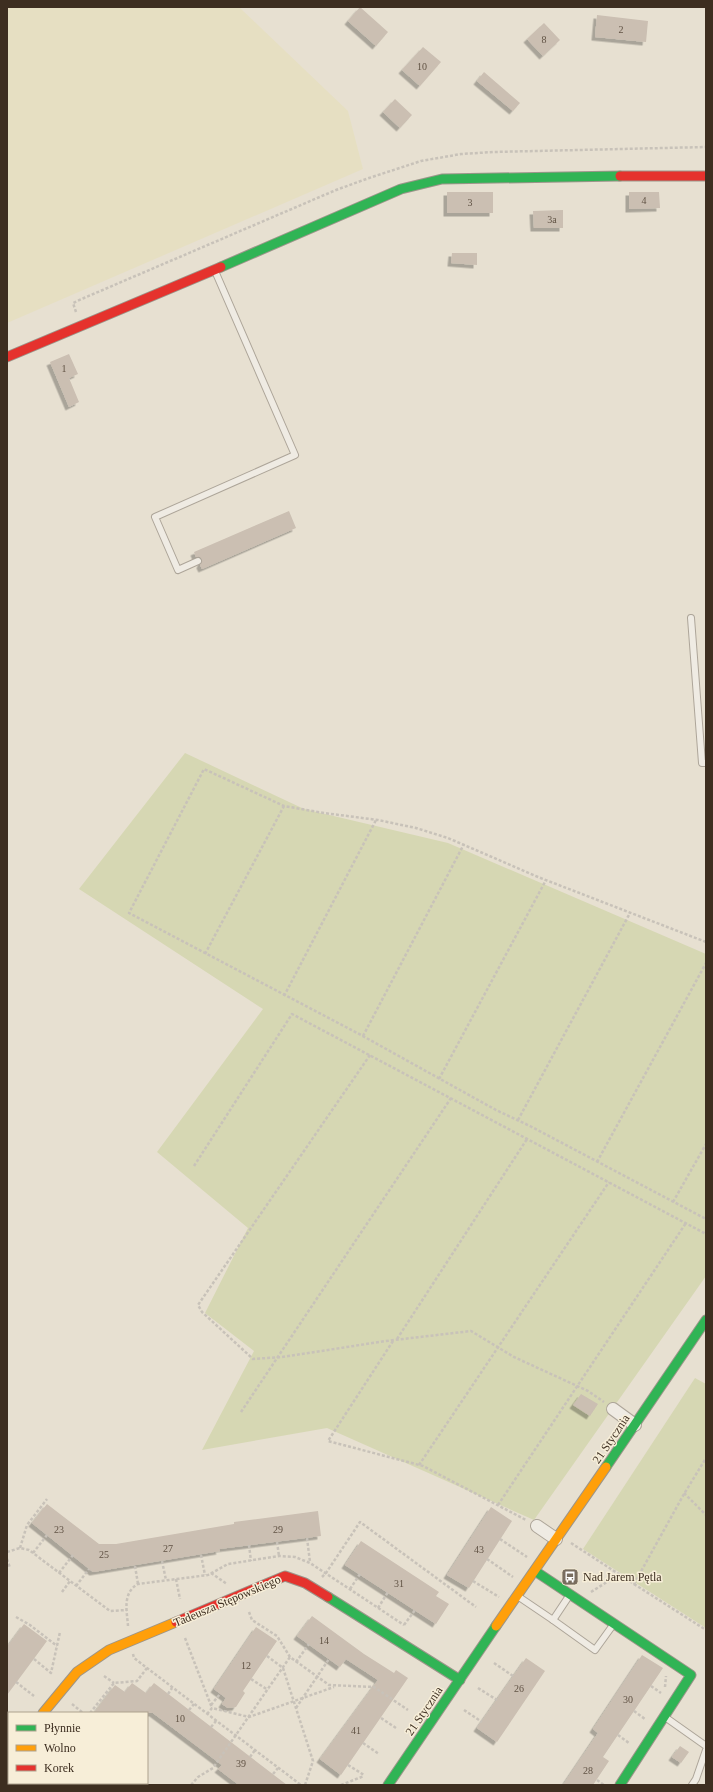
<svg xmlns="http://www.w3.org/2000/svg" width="713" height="1792" font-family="'Times New Roman',serif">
<defs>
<filter id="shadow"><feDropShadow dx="-3.5" dy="3.5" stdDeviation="0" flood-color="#0004"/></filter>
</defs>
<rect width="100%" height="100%" fill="#e7e0d1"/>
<path fill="#e6dfc2" d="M7,7H239L348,111L363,169L7,323Z"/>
<g fill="#d6d7b3">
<path d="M185,753L304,809L448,843L706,954V1276L534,1520L327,1428L202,1450L254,1351L205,1313L248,1228L157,1152L263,1009L79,889Z"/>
<path d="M695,1378L706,1384V1628L583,1549Z"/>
</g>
<g fill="#cbbfb2" filter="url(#shadow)">
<path d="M360,7L388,32L376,46L348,21Z"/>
<path d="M597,15L648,21L646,42L595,37Z"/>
<path d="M544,23L560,40L543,56L527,39Z"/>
<path d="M423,47L441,62L420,86L402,70Z"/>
<path d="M484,72L520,103L513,111L477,81Z"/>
<path d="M395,99L412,115L400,128L383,112Z"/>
<rect x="447" y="192" width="46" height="21"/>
<path d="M629,192H659L660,208L629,209Z"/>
<path d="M563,210V228H534L533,211Z"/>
<path d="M452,253H477V265L451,263Z"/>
<path d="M69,354L78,374L69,378L79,402L69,407L50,362Z"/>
<path d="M289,511L296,528L202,569L200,565L202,560L200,557H196L194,552Z"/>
<path d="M581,1394L598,1404L590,1416L573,1405Z"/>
<path d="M47,1504L99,1544H116L234,1524V1522L318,1511L321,1536L219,1549L220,1551L93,1572L32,1523Z"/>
<path d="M491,1507L512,1521L469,1588L447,1575Z"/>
<path d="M361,1541L439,1592L436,1596L449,1604L436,1624L345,1565Z"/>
<path d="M312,1616L364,1654L394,1673L396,1670L408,1678L341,1775L320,1759L378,1680L346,1659L340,1667L297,1636Z"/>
<path d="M24,1624L47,1641L7,1695V1647Z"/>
<path d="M256,1627L277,1641L243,1691L245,1693L236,1707L228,1708L222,1704L226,1698L214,1689Z"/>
<path d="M642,1655L663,1668L603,1757L609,1761L593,1785H563L598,1733L593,1729Z"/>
<path d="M526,1658L545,1671L497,1742L477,1728Z"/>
<path d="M132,1683L146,1693L154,1683L287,1785H239L218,1769L222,1765L153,1713H94L115,1685L125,1692Z"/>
<path d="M680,1746L689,1752L681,1763L672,1757Z"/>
</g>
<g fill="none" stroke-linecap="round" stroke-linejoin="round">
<g stroke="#ada599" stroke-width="8">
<g id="lane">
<path d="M198,561L178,570L155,517L295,455L215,271"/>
<path d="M691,618L702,763H706"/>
<path d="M519,1597L553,1620L569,1596"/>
<path d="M553,1620L595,1650L613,1625"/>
<path d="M665,1717L706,1746"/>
<path d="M692,1785L696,1779L706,1750"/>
</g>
</g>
<g stroke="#ada599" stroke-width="14">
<g id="street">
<path d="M613,1409L635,1425"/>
<path d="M537,1526L556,1539"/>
<path d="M7,1761L9,1758"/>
</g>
</g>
<g stroke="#9c958a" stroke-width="11">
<g id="fast">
<path d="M221,267L401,189L442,179L620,176"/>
<path d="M606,1467L706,1320"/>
<path d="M535,1571L691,1675L620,1785"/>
<path d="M328,1597L460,1680"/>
<path d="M388,1785L496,1626"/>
</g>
</g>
<g stroke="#9c958a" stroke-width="11">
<g id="slow">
<path d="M496,1626L606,1467"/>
<path d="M43,1713L77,1672L109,1650L176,1622"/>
</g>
</g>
<g stroke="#9c958a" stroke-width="11">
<g id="jam">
<path d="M620,176H706"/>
<path d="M7,357L221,267"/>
<path d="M176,1622L285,1576L305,1583L328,1597"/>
</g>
</g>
<g stroke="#c8c2b9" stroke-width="2.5" stroke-dasharray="3 2" stroke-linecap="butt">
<path d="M76,312L73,303L84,298L336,190L369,178L421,161L461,154L493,152L706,147"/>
<path d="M706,942L538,877L448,838L416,828L378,820L324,813L284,806L204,769L129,913L361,1035L496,1110L530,1126L706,1219"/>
<path d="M205,954L284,806"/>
<path d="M284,996L376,820"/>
<path d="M363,1036L464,844"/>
<path d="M370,1055L198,1305L202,1312L253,1359L282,1357L386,1341L471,1331L514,1357L588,1391L604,1402"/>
<path d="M439,1079L546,880"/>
<path d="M518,1120L630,913"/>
<path d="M597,1162L706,963"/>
<path d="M194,1166L292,1014L706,1234"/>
<path d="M673,1202L706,1144"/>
<path d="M397,1339L527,1139"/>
<path d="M393,1341L328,1441L423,1466L526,1520"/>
<path d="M241,1412L451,1098"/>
<path d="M419,1465L609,1182"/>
<path d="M684,1493L706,1515"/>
<path d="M498,1505L686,1223"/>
<path d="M307,1538L310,1562"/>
<path d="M500,1539L527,1557"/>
<path d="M277,1542L279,1556"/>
<path d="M571,1543L634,1584L684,1494L706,1458"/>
<path d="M249,1545L251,1561"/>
<path d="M20,1548L27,1525L47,1499"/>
<path d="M7,1552L20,1548L29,1550L110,1611L127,1610"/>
<path d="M33,1553L47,1535"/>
<path d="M201,1555L205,1575"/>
<path d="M7,1559L10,1568"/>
<path d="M487,1559L513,1577"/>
<path d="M162,1561L166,1580"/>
<path d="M135,1566L138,1584"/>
<path d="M59,1573L73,1555"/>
<path d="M211,1573L227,1584"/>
<path d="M322,1577L326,1573L360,1522L476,1607"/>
<path d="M176,1579L180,1599"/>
<path d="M473,1581L499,1597"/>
<path d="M634,1584L706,1630"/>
<path d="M76,1586L89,1569"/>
<path d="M350,1589L360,1574"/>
<path d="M62,1592L70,1581"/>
<path d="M591,1592L618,1575"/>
<path d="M378,1608L388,1592"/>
<path d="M249,1612L252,1620L277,1636L290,1657L329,1685L374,1687L408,1710"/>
<path d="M16,1617L30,1625L57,1646"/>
<path d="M404,1625L415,1610"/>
<path d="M128,1626C127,1611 122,1593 138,1584L208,1575L228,1564L279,1556L295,1557L310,1563L404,1625"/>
<path d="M185,1638L212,1708"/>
<path d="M133,1654L134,1658L147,1668L301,1785"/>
<path d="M267,1656L283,1668L313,1761L305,1785"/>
<path d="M34,1659L51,1673L60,1632"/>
<path d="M296,1662L309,1644"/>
<path d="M494,1663L513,1676"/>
<path d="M104,1676L114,1683"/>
<path d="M251,1679L268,1690"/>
<path d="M16,1682L34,1696"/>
<path d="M651,1686L661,1693"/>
<path d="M665,1687L666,1676"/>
<path d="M478,1688L497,1700"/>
<path d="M168,1694L172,1688"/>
<path d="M72,1704L83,1713"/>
<path d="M211,1705L220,1694"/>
<path d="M296,1708L329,1659"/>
<path d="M189,1710L194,1704"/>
<path d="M464,1710L482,1722"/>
<path d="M634,1711L645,1719"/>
<path d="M7,1713L9,1715"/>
<path d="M90,1713L114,1683L137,1681L147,1668"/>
<path d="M207,1714L212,1708L249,1717L334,1687"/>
<path d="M381,1718L396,1728"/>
<path d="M211,1727L216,1721"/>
<path d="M618,1735L629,1743"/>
<path d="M363,1743L379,1754"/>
<path d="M250,1757L255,1750"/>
<path d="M348,1765L364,1775"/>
<path d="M273,1774L278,1768"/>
<path d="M597,1780L604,1785"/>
<path d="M12,1783L14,1785"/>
<path d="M47,1783L49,1785"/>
<path d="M37,1785L38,1783"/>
<path d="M191,1785L198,1777L213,1768L290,1657"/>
<path d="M341,1785L364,1776"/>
</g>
<use href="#lane" stroke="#efebe3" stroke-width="6"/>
<use href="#street" stroke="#efebe3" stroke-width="12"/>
<use href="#fast" stroke="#30b455" stroke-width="9"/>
<use href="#slow" stroke="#ff9f0a" stroke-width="9"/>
<use href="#jam" stroke="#e5322d" stroke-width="9"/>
</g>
<defs>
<g id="bus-square" transform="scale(0.9)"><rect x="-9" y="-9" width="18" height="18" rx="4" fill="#786c5e" stroke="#f7eed8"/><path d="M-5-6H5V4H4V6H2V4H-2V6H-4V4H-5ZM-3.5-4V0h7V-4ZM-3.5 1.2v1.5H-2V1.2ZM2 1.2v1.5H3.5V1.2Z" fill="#fff"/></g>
</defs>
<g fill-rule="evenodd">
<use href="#bus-square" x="570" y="1577"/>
</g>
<g text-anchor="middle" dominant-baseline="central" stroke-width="3" stroke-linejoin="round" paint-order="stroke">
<g font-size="10" fill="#605244">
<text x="621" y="29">2</text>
<text x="544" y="39">8</text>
<text x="422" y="66">10</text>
<text x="644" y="200">4</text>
<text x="470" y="202">3</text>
<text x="552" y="219">3a</text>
<text x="64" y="368">1</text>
<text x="59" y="1529">23</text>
<text x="278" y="1529">29</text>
<text x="168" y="1548">27</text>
<text x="479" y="1549">43</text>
<text x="104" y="1554">25</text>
<text x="399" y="1583">31</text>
<text x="324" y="1640">14</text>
<text x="246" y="1665">12</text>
<text x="519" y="1688">26</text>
<text x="628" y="1699">30</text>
<text x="180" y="1718">10</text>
<text x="356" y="1730">41</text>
<text x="241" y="1763">39</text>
<text x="588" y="1770">28</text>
</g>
<g font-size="12" fill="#3d2e20" stroke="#f7eed8">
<text transform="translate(611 1439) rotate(-56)">21 Stycznia</text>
<text transform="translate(227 1601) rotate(-23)">Tadeusza Stępowskiego</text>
<text transform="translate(424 1711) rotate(-56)">21 Stycznia</text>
</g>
<g font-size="12" fill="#3d2e20" stroke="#f7eed8" text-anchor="start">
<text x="583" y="1577">Nad Jarem Pętla</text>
</g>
</g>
<rect width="713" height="1792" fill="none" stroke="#3d2e20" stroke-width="16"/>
<rect x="8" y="1712" width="140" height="72" fill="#f7eed8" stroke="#ada18e"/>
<rect x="16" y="1725" width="20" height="6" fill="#30b455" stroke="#ada18e"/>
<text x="44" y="1732" font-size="12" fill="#3d2e20">Płynnie</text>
<rect x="16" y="1745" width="20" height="6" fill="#ff9f0a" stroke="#ada18e"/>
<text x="44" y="1752" font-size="12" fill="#3d2e20">Wolno</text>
<rect x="16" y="1765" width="20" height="6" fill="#e5322d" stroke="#ada18e"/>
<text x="44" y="1772" font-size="12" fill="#3d2e20">Korek</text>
</svg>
